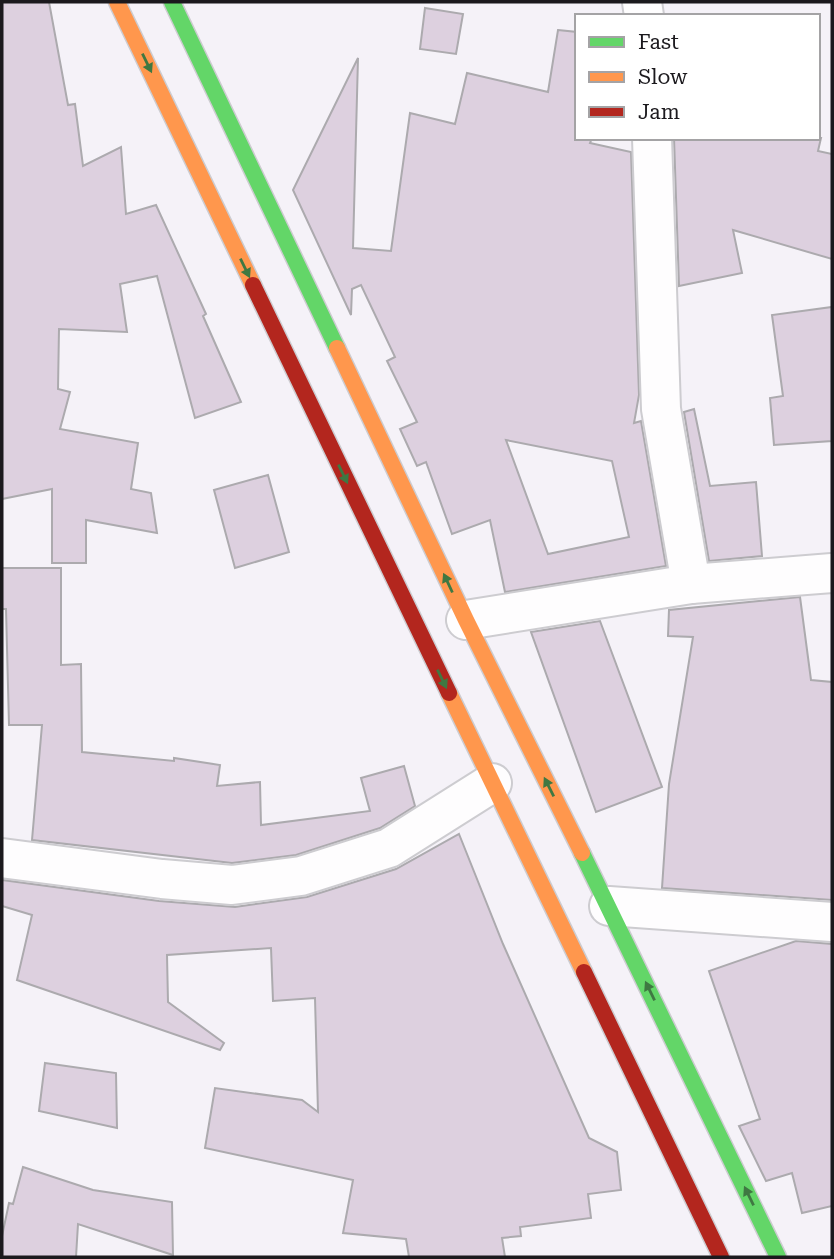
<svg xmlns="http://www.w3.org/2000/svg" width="834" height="1259" font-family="'Roboto Serif',serif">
<rect width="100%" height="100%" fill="#f5f2f8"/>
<g fill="#ddd0df" stroke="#acaaae" stroke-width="2" fill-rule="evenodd">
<path d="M2,2H49L68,105L75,104L83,166L121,147L126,214L156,205L206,314L203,316L241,402L195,418L157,276L120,284L127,332L59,329L58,389L70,392L60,429L138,443L131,489L151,493L157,533L86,520V563H52V489L2,499Z"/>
<path d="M425,8L463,14L456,54L420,49Z"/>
<path d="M558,30L577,32V138H592L590,143L631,152L639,395L634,423L641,421L666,566L505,592L490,520L452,534L426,462L417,466L400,429L417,422L387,361L395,357L361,285L352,289L351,315L293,190L358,58L353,248L391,251L410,113L455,124L467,73L548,92ZM506,440L612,461L629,537L548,554Z"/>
<path d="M674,138H821L818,151L832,154V259L733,230L742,273L679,286Z"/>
<path d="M832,307V441L774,445L770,398L783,396L772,315Z"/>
<path d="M694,409L710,486L756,482L762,556L709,561L684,412Z"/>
<path d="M268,475L289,552L235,568L214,490Z"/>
<path d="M2,568H61V665L81,664L82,752L174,761V758L220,765L217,786L260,782L261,825L370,811L361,778L404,766L415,806L380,828L296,855L232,863L32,840L42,725H9L6,609H2Z"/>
<path d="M800,597L811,680L832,682V900L662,888L669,784L693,637L668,636L669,610Z"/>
<path d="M600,621L662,787L596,812L531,632Z"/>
<path d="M459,834L503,944L589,1138L617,1152L621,1190L588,1194L591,1218L520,1227L521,1236L502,1238L505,1257H409L406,1239L343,1233L353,1180L205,1148L215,1088L302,1100L318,1112L315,998L273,1001L271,948L167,955L168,1002L224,1043L220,1050L17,980L32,915L2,906V880L159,901L235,907L307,897L396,869Z"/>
<path d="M796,941L832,944V1206L802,1213L792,1173L766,1181L739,1126L760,1119L709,971Z"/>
<path d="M45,1063L116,1073L117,1128L39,1111Z"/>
<path d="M23,1167L93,1190L172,1202L173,1255L78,1224L76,1257H2V1236L9,1203L13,1204Z"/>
</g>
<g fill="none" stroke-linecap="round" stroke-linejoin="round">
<g stroke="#cdccd0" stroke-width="42">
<g id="street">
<path d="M642,2L644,16"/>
<path d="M652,138L661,409L691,584"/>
<path d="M466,620L691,584L832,573"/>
<path d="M2,858L162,879L232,885L301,876L389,848L492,783"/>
<path d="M609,906L832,922"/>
</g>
</g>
<g stroke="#cdccd0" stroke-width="19">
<g id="fast">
<path d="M172,2L337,348"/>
<path d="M582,853L778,1257"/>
</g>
</g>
<g stroke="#cdccd0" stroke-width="19">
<g id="slow">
<path d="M117,2L253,285"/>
<path d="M337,348L466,620L582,853"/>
<path d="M449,693L584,972"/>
</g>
</g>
<g stroke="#cdccd0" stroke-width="19">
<g id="jam">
<path d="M253,285L449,693"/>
<path d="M584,972L721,1257"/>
</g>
</g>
<use href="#street" stroke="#fefdfe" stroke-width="38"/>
<use href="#fast" stroke="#63d668" stroke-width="16"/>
<use href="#slow" stroke="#ff974d" stroke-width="16"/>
<use href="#jam" stroke="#b3261e" stroke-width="16"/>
</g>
<defs><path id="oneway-solid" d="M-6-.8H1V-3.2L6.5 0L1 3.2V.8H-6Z" transform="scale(1.75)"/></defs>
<g fill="#3f7842">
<use href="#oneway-solid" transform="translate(147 63) rotate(64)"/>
<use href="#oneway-solid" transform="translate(245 268) rotate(64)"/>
<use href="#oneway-solid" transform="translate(343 474) rotate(64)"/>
<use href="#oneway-solid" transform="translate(448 583) rotate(-115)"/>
<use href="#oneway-solid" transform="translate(442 679) rotate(64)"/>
<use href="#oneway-solid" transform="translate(549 787) rotate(-117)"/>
<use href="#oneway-solid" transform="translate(650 991) rotate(-116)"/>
<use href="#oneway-solid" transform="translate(749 1196) rotate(-116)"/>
</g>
<rect width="834" height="1259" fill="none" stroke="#1b191d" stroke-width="7"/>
<rect x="575" y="14" width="245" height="126" fill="#ffffff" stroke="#a4a3a5" stroke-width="2"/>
<rect x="589" y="37" width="35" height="10" fill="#63d668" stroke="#a4a3a5" stroke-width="2"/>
<text x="638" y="49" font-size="21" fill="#1b191d">Fast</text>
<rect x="589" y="72" width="35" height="10" fill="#ff974d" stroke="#a4a3a5" stroke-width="2"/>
<text x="638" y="84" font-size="21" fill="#1b191d">Slow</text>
<rect x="589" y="107" width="35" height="10" fill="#b3261e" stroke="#a4a3a5" stroke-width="2"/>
<text x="638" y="119" font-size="21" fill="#1b191d">Jam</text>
</svg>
